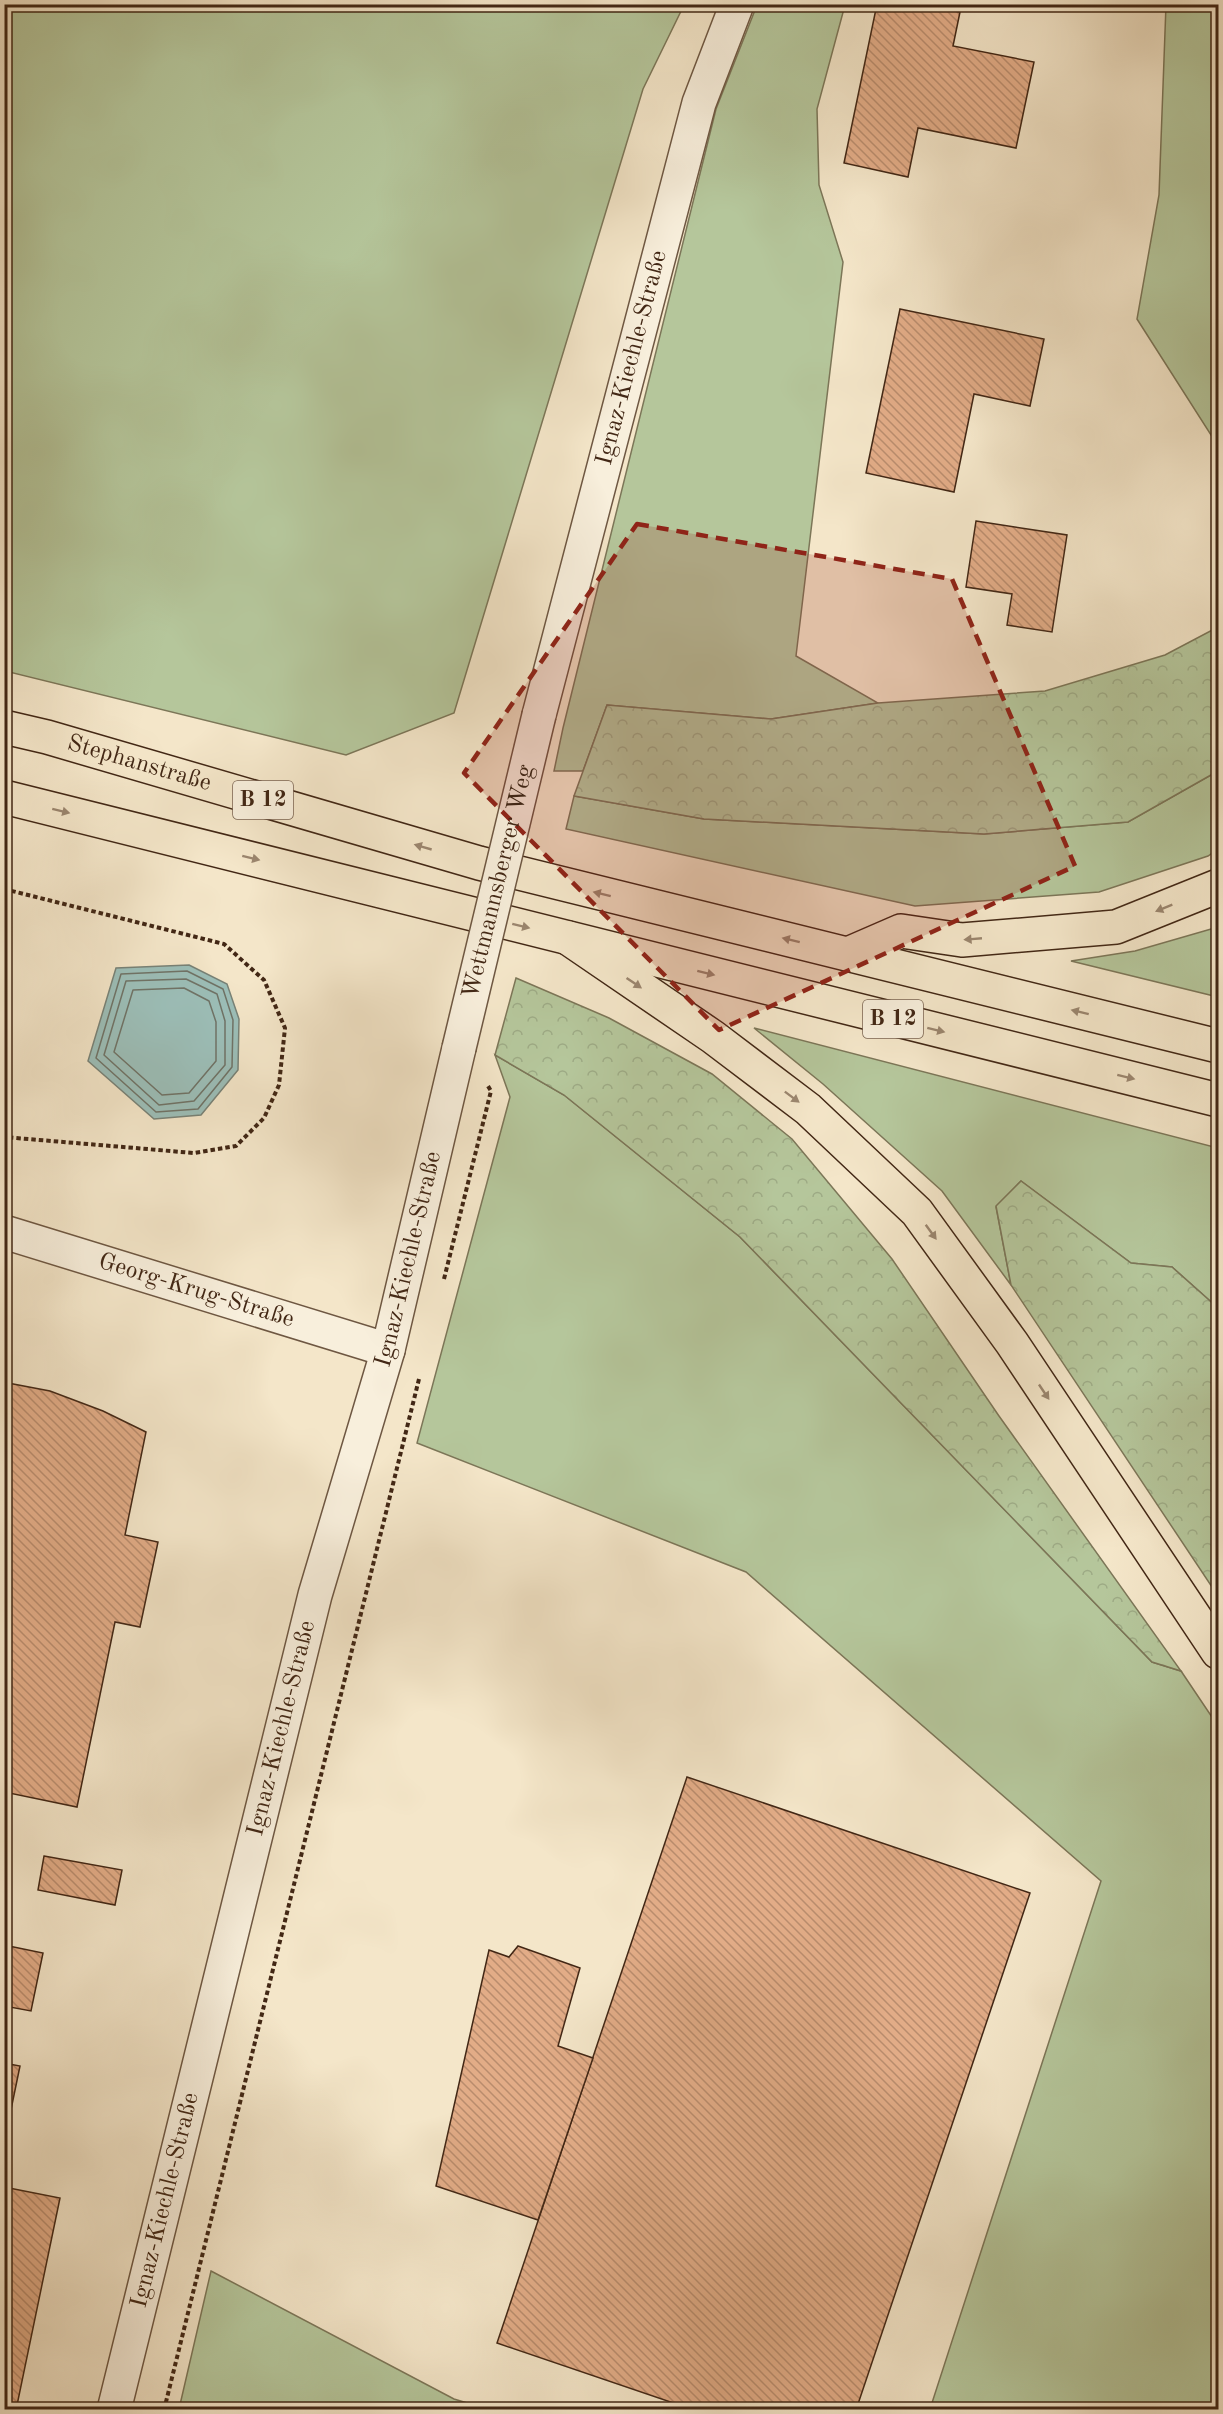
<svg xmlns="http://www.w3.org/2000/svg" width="1223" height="2414" font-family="'Old Standard TT',serif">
<defs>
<pattern id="forest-crowns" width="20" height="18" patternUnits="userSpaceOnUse" patternTransform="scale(1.5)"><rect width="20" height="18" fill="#b5c69b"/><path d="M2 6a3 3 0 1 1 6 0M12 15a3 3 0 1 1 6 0" fill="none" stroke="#9daa85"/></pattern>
<pattern id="building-back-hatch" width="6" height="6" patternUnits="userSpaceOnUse" patternTransform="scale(1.5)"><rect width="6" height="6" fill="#e2ac87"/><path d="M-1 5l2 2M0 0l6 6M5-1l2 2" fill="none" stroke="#b98c6d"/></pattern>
</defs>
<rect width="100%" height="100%" fill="#f4e6c9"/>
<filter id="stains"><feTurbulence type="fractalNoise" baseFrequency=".00333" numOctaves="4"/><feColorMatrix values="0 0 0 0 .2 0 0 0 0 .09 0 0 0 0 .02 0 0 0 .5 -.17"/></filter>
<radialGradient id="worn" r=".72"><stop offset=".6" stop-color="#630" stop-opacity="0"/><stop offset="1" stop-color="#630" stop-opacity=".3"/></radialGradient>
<g fill="#b5c69b" stroke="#7c7658" stroke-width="1.5">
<path d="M5,4L684,5L643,89L454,713L346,755L5,671Z"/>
<path d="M757,5H845L817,109L819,185L843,262L796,656L878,703L771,719L607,705L583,771H554L563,728L716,109Z"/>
<path d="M1166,5H1218V446L1137,319L1159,195Z"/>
<path d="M1218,771V849L1208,856L1099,892L915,906L566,829L574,796L704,819L984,834L1128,822Z"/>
<path d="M1218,927V997L1071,961L1135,951Z"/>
<path d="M754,1028L1218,1148V1308L1172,1267L1131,1263L1021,1181L996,1207L1011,1285L942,1191L823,1084Z"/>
<path d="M495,1055L564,1095L740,1237L1152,1662L1181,1671L1218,1726V2409H930L1101,1881L746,1572L417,1443L510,1097Z"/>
<path d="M211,2271L454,2399L487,2409H179Z"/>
</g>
<g fill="url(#forest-crowns)" stroke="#7c7658" stroke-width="1.5">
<path d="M1218,627V771L1128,822L984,834L704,819L574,796L607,705L771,719L878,703L1045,691L1165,655Z"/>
<path d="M516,978L609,1018L712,1074L792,1139L892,1259L999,1416L1181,1671L1152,1662L740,1237L564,1095L495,1055Z"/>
<path d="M1021,1181L1131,1263L1172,1267L1218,1308V1596L1011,1285L996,1206Z"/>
</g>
<path fill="#9cbfb9" stroke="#788277" stroke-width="1.5" d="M189,965L227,984L239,1019L238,1070L201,1115L154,1119L88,1061L116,968Z"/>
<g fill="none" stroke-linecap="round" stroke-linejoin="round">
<g stroke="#6f7367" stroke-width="1.5">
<path d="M187,971L223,989L233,1020L232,1067L198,1109L156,1112L96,1058L121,974Z"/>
<path d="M186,979L217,994L225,1021V1065L194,1101L159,1105L104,1055L126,981Z"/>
<path d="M184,988L209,1001L216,1022V1061L189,1093L162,1095L114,1052L133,990Z"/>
</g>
</g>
<g fill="url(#building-back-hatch)" stroke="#422715" stroke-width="1.5">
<path d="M877,4H921L960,12L953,46L1034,62L1016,148L918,128L908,177L844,163Z"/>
<path d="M900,309L1044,339L1030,406L974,394L954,492L866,473Z"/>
<path d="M976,521L1067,535L1052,632L1007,625L1012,594L966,587Z"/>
<path d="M8,1383L50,1391L103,1411L146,1432L125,1535L158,1542L140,1627L115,1622L77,1807L4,1792V1392H7Z"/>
<path d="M687,1777L1030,1893L856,2410H694L497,2343Z"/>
<path d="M44,1856L122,1870L115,1905L38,1890Z"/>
<path d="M4,1945L43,1953L31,2011L4,2006Z"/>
<path d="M518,1946L580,1968L558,2046L593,2058L538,2220L436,2186L489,1950L509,1957Z"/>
<path d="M4,2063L20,2066L8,2124L4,2123Z"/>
<path d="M4,2187L60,2198L16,2410H4Z"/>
</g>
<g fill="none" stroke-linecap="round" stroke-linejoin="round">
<g stroke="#6e5742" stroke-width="36">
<g id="minor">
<path id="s1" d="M539,715L699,103L737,4"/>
<path id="s2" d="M4,1232L388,1350"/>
<path id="s3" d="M114,2410L315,1595L388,1350L459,1048"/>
</g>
</g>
<g stroke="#422715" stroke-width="36">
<g id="major">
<path id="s4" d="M4,727L47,737L479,863L1218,1046"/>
<path d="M4,797L1218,1100"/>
</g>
</g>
<g stroke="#422715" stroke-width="36">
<g id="highway">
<path d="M568,938L713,1037L808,1109L917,1212L1012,1343L1218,1652"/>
<path d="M848,954L901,931L962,940L1116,927L1218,886"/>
</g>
</g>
<g stroke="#422715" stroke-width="4" stroke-dasharray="4.5 3" stroke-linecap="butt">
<path d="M4,889L224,944L264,980L285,1028L279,1085L264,1118L236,1146L194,1153L4,1137"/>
<path d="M444,1279L491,1091L488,1086"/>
<path d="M164,2410L419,1379"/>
</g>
<use href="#minor" stroke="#f8efdc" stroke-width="33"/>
<use href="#major" stroke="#f4e6c9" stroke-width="33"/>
<use href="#highway" stroke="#f4e6c9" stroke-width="33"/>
<g stroke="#6e5742" stroke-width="36" stroke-linecap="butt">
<g id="minor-bridge">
<path id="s5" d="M459,1048L539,715"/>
</g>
</g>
<use href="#minor-bridge" stroke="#f8efdc" stroke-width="33"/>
</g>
<defs><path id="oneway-solid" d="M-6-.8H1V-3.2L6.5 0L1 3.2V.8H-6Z" transform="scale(1.5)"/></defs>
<g fill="#9b866f">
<use href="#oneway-solid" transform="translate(61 811) rotate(14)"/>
<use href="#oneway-solid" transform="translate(423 847) rotate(-164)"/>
<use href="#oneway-solid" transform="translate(251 858) rotate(14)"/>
<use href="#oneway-solid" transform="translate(602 894) rotate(-166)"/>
<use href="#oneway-solid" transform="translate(1164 908) rotate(158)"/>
<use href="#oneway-solid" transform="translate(521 926) rotate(14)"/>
<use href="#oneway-solid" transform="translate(973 939) rotate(175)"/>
<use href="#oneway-solid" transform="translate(791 940) rotate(-166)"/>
<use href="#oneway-solid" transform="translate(706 973) rotate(14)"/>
<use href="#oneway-solid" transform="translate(634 983) rotate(34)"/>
<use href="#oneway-solid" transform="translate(1080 1012) rotate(-166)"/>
<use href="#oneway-solid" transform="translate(936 1030) rotate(14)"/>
<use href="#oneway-solid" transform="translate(1126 1077) rotate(14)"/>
<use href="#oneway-solid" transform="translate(792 1097) rotate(37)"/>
<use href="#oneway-solid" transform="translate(931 1232) rotate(54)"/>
<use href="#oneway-solid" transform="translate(1044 1392) rotate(56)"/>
</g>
<path fill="#8f2418" fill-opacity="0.2" stroke="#8f2418" stroke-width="4.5" stroke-dasharray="12 8" stroke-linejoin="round" d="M637,524L952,579L1075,866L719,1030L464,773Z"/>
<g text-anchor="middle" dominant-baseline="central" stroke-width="4.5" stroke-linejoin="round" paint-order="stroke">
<g fill="#f8efdc" stroke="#796351" stroke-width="1.5">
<rect x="233" y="781" width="60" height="38" rx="4.5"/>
<rect x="863" y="1000" width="60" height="38" rx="4.5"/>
</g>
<g font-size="22" font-weight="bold" fill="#422715">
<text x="263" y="800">B 12</text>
<text x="893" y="1019">B 12</text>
</g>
<g font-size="24" fill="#422715" stroke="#f8efdc">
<text stroke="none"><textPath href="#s1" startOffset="369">Ignaz-Kiechle-Straße</textPath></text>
<text stroke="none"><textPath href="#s4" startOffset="140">Stephanstraße</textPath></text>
<text stroke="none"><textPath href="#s5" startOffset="171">Wettmannsberger Weg</textPath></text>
<text stroke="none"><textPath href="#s3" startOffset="1188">Ignaz-Kiechle-Straße</textPath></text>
<text stroke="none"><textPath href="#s2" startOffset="201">Georg-Krug-Straße</textPath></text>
<text stroke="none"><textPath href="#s3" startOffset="702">Ignaz-Kiechle-Straße</textPath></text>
<text stroke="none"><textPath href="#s3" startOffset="216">Ignaz-Kiechle-Straße</textPath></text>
</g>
</g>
<rect width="1223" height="2414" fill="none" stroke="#f4e6c9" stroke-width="24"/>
<rect x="6" y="6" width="1211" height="2402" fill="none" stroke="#422715" stroke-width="3"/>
<rect x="12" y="12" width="1199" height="2390" fill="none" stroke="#422715" stroke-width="1.5"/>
<rect width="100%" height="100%" filter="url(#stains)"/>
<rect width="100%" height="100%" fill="url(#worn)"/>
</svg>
